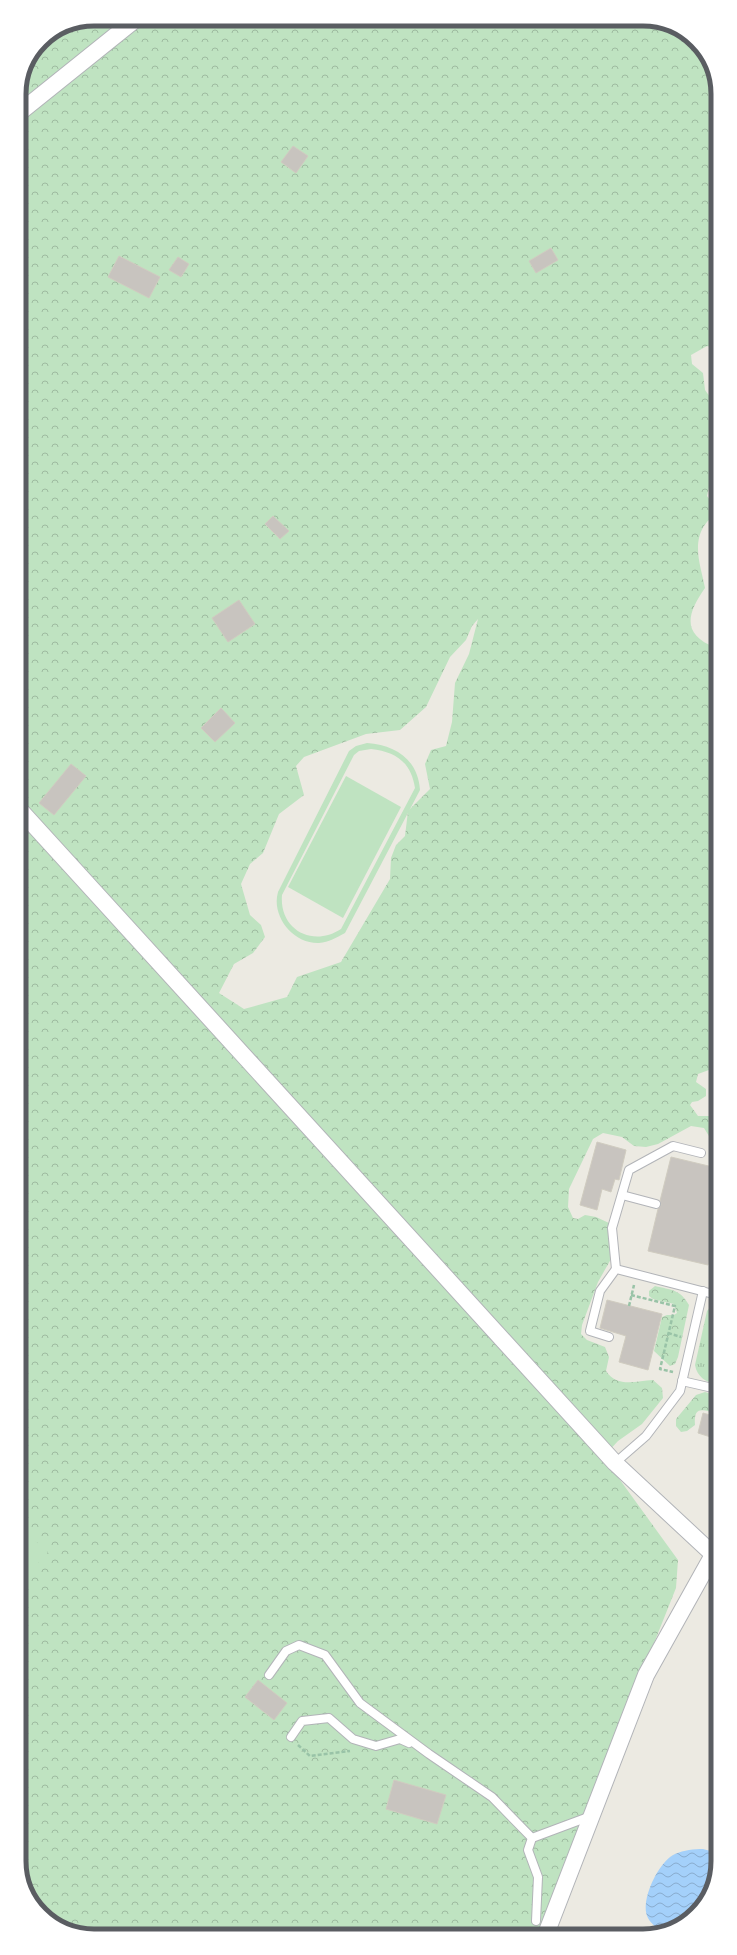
<svg xmlns="http://www.w3.org/2000/svg" width="737" height="1955" font-family="'Roboto Condensed',sans-serif">
<defs>
<pattern id="grass-tufts" width="24" height="20" patternUnits="userSpaceOnUse"><rect width="24" height="20" fill="#bfe3c1"/><path d="M3 7l-1-3M5 7V3M7 7l1-3M15 17l-1-3M17 17v-4M19 17l1-3" fill="none" stroke="#9ebba0"/></pattern>
<pattern id="forest-crowns" width="20" height="18" patternUnits="userSpaceOnUse"><rect width="20" height="18" fill="#bfe3c1"/><path d="M2 6a3 3 0 1 1 6 0M12 15a3 3 0 1 1 6 0" fill="none" stroke="#9ebba0"/></pattern>
<pattern id="water-waves" width="16" height="10" patternUnits="userSpaceOnUse"><rect width="16" height="10" fill="#a4d0fa"/><path d="M0 5q4-4 8 0t8 0" fill="none" stroke="#89acce"/></pattern>
</defs>
<rect width="100%" height="100%" fill="#eceae2"/>
<path fill="url(#grass-tufts)" d="M717,1303V1385C706,1382 697,1377 695,1365L707,1311L710,1307Z"/>
<g fill="url(#forest-crowns)" fill-rule="evenodd">
<path d="M95,19H648L692,38L715,75L716,270L713,289L716,297V348L707,346L691,355L692,364L703,373L705,390L710,397L716,388V481L710,483L707,496L716,508C713,519 709,518 704,526C692,545 701,567 705,588C687,614 681,634 716,648L717,1037L714,1040L717,1042V1067L698,1074L696,1082L706,1089V1096L698,1101L692,1102L690,1105L698,1116H709L717,1109V1142L712,1141L704,1128L691,1126L658,1144L646,1147L634,1146L622,1137L603,1133L593,1139L569,1189L568,1207L573,1218L578,1219L585,1215L596,1217L609,1223L611,1259L598,1282L582,1325L581,1334L587,1340L605,1347L609,1357L606,1371C617,1388 636,1381 653,1380L662,1388L663,1398L642,1424L618,1441L605,1455L607,1462L678,1560L676,1588L538,1934L89,1936L48,1920L22,1880L19,90L41,41L66,25ZM478,619L469,654L455,683L452,722L446,746L431,750L425,764L430,789L408,811L405,836L396,845L391,858L390,879L341,962L297,977L287,997L244,1009L219,993L234,964L253,953L265,937L261,925L250,915L241,884L250,864L263,853L279,814L304,795L296,766L304,757L366,734L400,730L426,707L450,657L466,640L472,626Z"/>
<path d="M655,1286C671,1290 680,1289 689,1305L678,1357L675,1364L670,1366L654,1351L662,1317L667,1315H674L677,1313L674,1304L653,1299L649,1296V1291Z"/>
<path d="M705,1392L717,1396V1412C707,1413 693,1402 695,1425L687,1431L681,1432L676,1426V1419L696,1395Z"/>
</g>
<g fill="#bfe3c1" fill-rule="evenodd">
<path d="M367,743C396,745 418,760 420,790L345,933C336,938 329,942 319,943C293,944 271,916 278,892L349,751L356,746ZM371,749C396,752 411,762 415,788L341,929C312,948 279,929 282,895L354,755L359,751Z"/>
<path d="M346,776L401,807L343,918L288,887Z"/>
<path d="M21,1528L48,1552L21,1582Z"/>
</g>
<path fill="url(#water-waves)" d="M703,1849L718,1853V1861L703,1906L664,1932C658,1929 651,1924 648,1918C639,1901 659,1861 675,1854C684,1850 694,1849 703,1849Z"/>
<g fill="#c8c4bf" stroke="#d0ccc0">
<path d="M293,146L308,156L296,173L281,162Z"/>
<path d="M551,248L558,260L536,273L529,261Z"/>
<path d="M119,256L160,277L149,298L108,277Z"/>
<path d="M178,257L189,264L181,277L169,270Z"/>
<path d="M273,516L289,531L280,539L265,524Z"/>
<path d="M239,600L255,624L228,642L212,618Z"/>
<path d="M221,708L235,723L215,742L201,728Z"/>
<path d="M71,764L86,776L54,815L39,803Z"/>
<path d="M597,1142L626,1150L619,1180L615,1179L611,1192L602,1189L597,1210L580,1205Z"/>
<path d="M671,1157L717,1168V1228L708,1265L648,1251L658,1209L661,1205L660,1201Z"/>
<path d="M607,1300L662,1314L648,1370L619,1362L626,1336L600,1328Z"/>
<path d="M703,1413L717,1417V1439L698,1433Z"/>
<path d="M258,1680L287,1703L274,1720L245,1697Z"/>
<path d="M394,1780L446,1795L437,1824L386,1809Z"/>
</g>
<g fill="none" stroke-linecap="round" stroke-linejoin="round">
<g stroke="#b2b4b8" stroke-width="10">
<g id="lane">
<path d="M622,1195L656,1204"/>
<path d="M616,1269L612,1228L629,1170L673,1146L701,1153"/>
<path d="M609,1337L590,1331L600,1291L616,1269L717,1295"/>
<path d="M682,1381L717,1389"/>
<path d="M615,1463L646,1436L680,1391L703,1291"/>
<path d="M269,1675L286,1651L299,1645L325,1655L360,1703L429,1754L492,1797L532,1838L591,1816"/>
<path d="M291,1737L302,1721L329,1718L353,1739L376,1746L400,1739L409,1743"/>
<path d="M532,1838L528,1850L538,1877L536,1921"/>
</g>
</g>
<g stroke="#b2b4b8" stroke-width="18">
<g id="street">
<path d="M19,113L136,19"/>
<path d="M20,810L615,1463L718,1559"/>
<path d="M546,1934L646,1675L713,1555"/>
</g>
</g>
<g stroke="#99c3a7" stroke-width="2.5" stroke-dasharray="4 2" stroke-linecap="butt">
<path d="M631,1295L675,1306L660,1369L673,1372"/>
<path d="M629,1306L634,1285"/>
<path d="M668,1333L681,1337"/>
<path d="M298,1745L310,1756L350,1751"/>
</g>
<use href="#lane" stroke="#fff" stroke-width="8"/>
<use href="#street" stroke="#fff" stroke-width="16"/>
</g>
<path d="M0 0H737V1955H0ZM94 26H643A68 68 0 0 1 711 94V1861A68 68 0 0 1 643 1929H94A68 68 0 0 1 26 1861V94A68 68 0 0 1 94 26Z" fill="#fff" fill-rule="evenodd"/>
<path fill="none" stroke="#5a5d62" stroke-width="5" d="M94 26H643A68 68 0 0 1 711 94V1861A68 68 0 0 1 643 1929H94A68 68 0 0 1 26 1861V94A68 68 0 0 1 94 26Z"/>
</svg>
